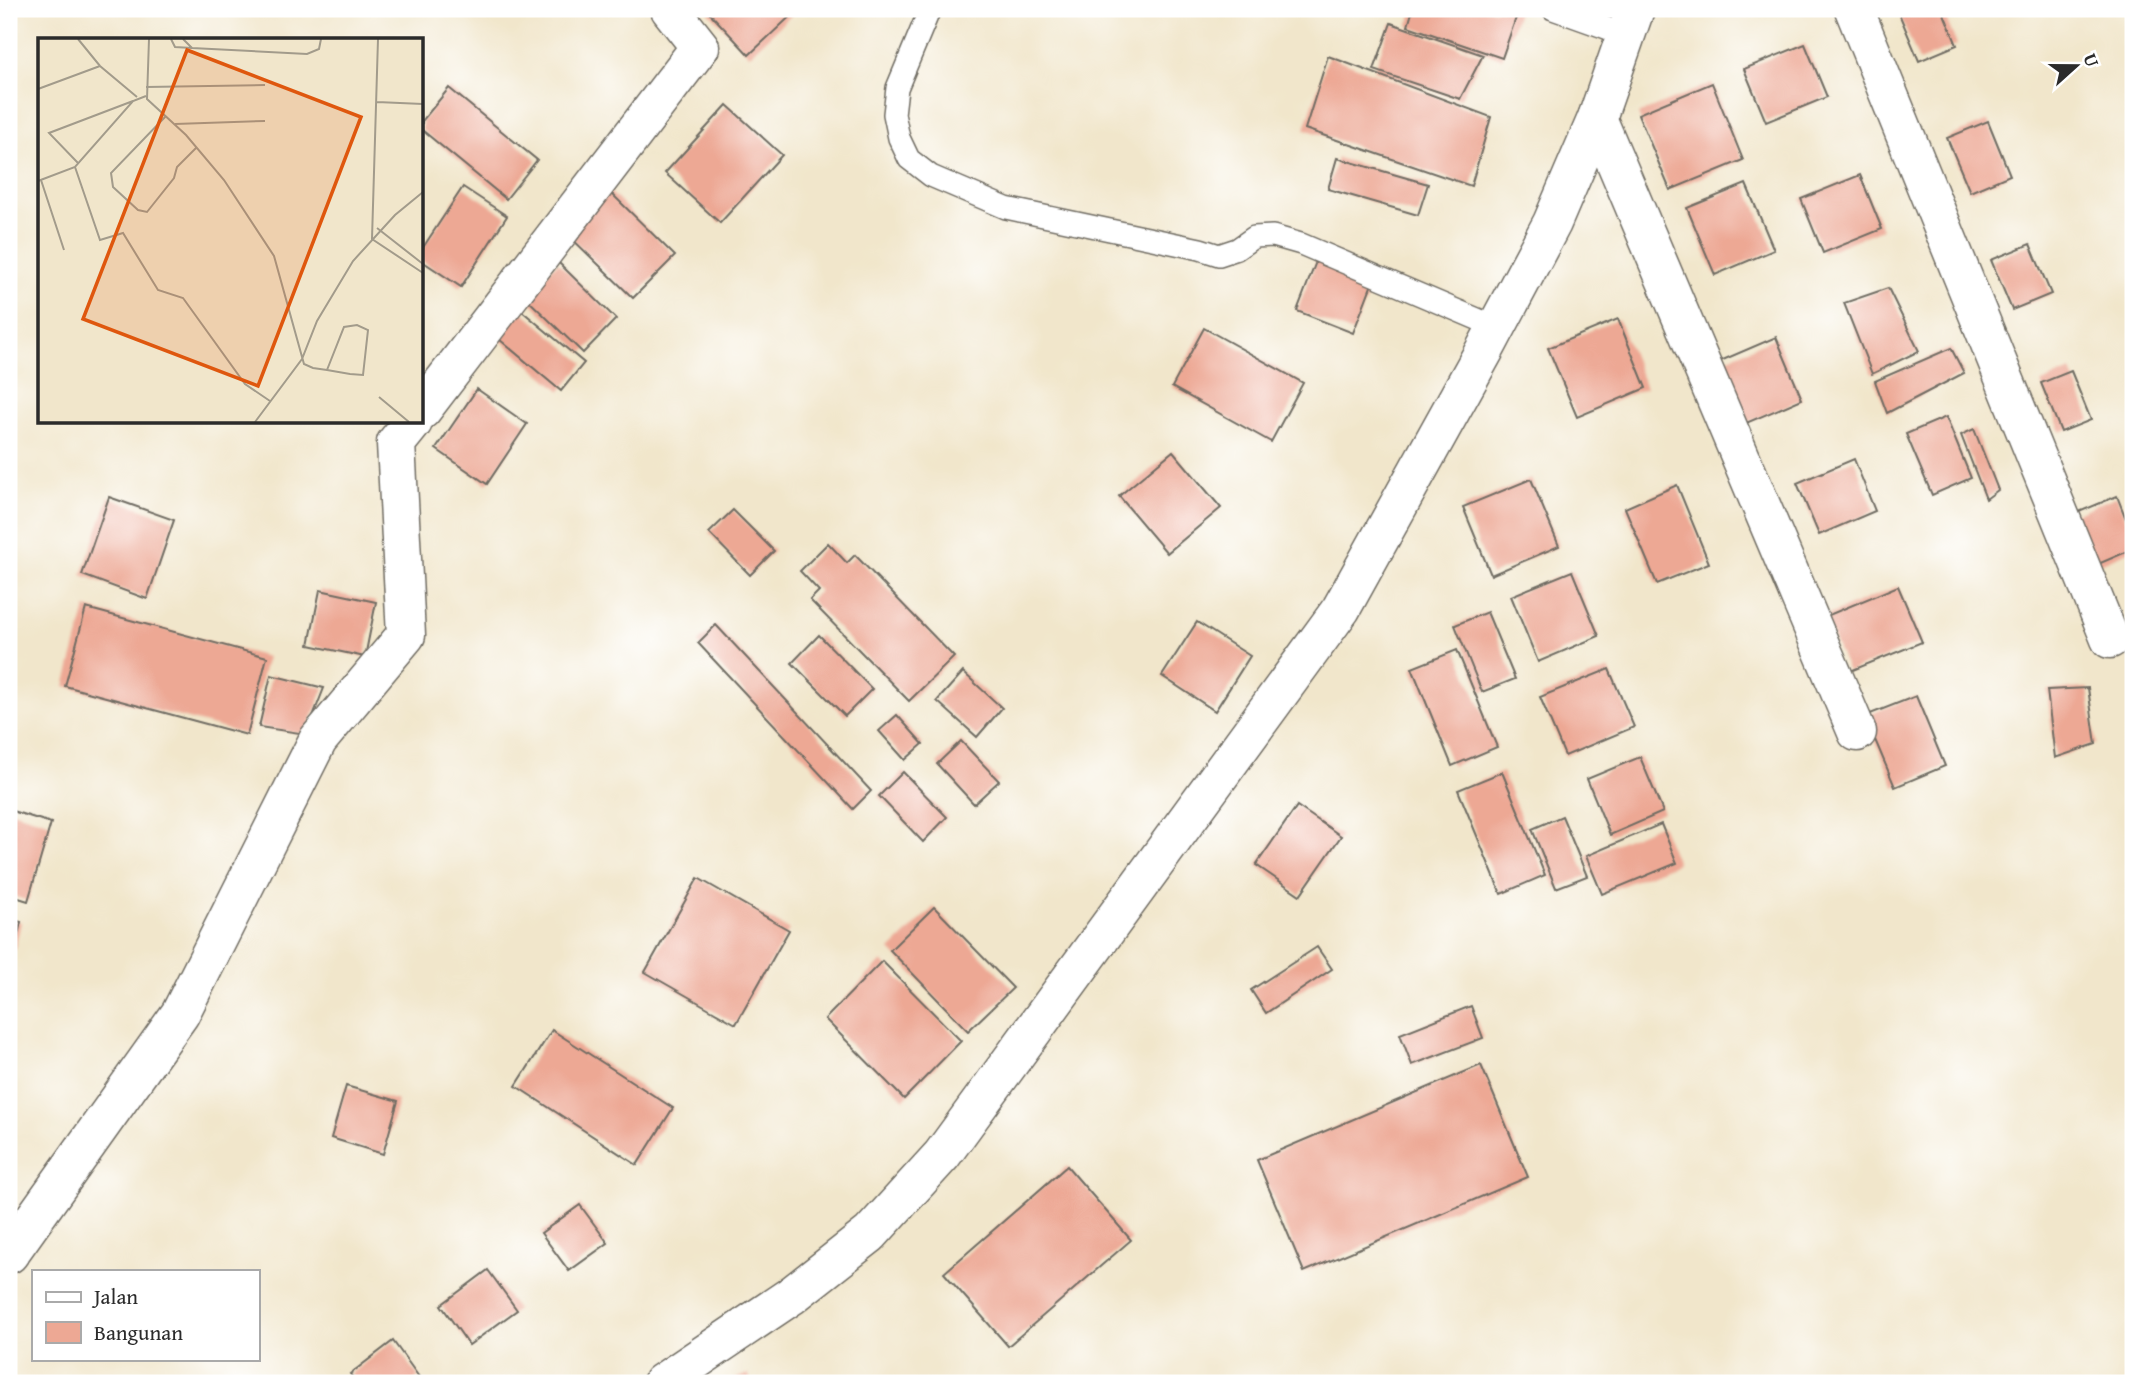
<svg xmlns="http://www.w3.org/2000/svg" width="2142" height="1392" font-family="'Gentium Book Plus',serif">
<rect width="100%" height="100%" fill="#fff"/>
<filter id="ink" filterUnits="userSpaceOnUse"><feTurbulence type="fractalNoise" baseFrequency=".0143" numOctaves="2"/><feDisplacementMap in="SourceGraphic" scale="14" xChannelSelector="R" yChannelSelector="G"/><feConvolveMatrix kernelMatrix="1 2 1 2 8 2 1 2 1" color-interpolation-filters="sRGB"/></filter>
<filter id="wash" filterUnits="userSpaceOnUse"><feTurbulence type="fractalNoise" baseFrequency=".00686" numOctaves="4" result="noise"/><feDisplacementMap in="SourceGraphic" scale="28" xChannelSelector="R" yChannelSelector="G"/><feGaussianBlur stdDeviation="1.57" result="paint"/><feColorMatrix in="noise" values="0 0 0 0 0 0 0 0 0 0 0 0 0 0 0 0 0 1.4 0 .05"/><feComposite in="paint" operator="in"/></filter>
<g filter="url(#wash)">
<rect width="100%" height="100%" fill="#f1e6cb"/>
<g id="blocks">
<g fill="#eda894">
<path d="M706,9H798L749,55Z"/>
<path d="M1413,9H1519L1502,58L1408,26Z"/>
<path d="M1897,9H1942L1957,45L1919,61Z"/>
<path d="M1391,23L1483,55L1460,99L1374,70Z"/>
<path d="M1805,44L1827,97L1766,122L1744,69Z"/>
<path d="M1328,56L1491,117L1471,186L1305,129Z"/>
<path d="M1712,83L1743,160L1670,190L1638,114Z"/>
<path d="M449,88L537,160L506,199L422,130V121Z"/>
<path d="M727,105L782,155L720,223L665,173Z"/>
<path d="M1988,121L2010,175L1970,192L1947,138Z"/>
<path d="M1337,158L1428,184L1418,215L1328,189Z"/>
<path d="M1860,175L1882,229L1823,253L1801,199Z"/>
<path d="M1746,184L1774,250L1715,275L1687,208Z"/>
<path d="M463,187L507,216L461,287L422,261V249Z"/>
<path d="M606,188L675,256L633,298L564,231Z"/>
<path d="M2030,244L2051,294L2012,310L1991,260Z"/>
<path d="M1317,259L1373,281L1353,333L1297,311Z"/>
<path d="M558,262L616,319L583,353L524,296Z"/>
<path d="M1888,288L1919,351L1872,374L1844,303Z"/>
<path d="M516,306L584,363L561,391L493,334Z"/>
<path d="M1618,319L1646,388L1577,417L1548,348Z"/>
<path d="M1204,328L1303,383L1271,442L1172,387Z"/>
<path d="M1776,337L1802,399L1744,424L1718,362Z"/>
<path d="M1951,348L1964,373L1887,413L1875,381Z"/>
<path d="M2071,371L2091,420L2061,432L2041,383Z"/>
<path d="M477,389L527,424L487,484L436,449Z"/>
<path d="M1946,417L1971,478L1932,495L1906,434Z"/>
<path d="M1974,429L1998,490L1986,499L1961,435Z"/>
<path d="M1173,451L1221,508L1167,553L1119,496Z"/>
<path d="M1854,459L1875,511L1819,535L1797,483Z"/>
<path d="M1531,479L1559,546L1491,575L1463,507Z"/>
<path d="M1677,485L1709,563L1657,584L1625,508Z"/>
<path d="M2117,496L2133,537V549L2096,565L2074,514Z"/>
<path d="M109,497L174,520L147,599L82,575Z"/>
<path d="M733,510L774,551L750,575L709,533Z"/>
<path d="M828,543L847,563L855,555L954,657L909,701L810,600L819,591L800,571Z"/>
<path d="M1572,571L1599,636L1538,662L1511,596Z"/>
<path d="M1898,586L1922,642L1848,672L1824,617Z"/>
<path d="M320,590L376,602L365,657L309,645Z"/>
<path d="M86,608L267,657L247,735L65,686Z"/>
<path d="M1487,612L1515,679L1482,692L1455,625Z"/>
<path d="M1197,622L1250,656L1215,711L1162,676Z"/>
<path d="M716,625L871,791L853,809L698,643Z"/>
<path d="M819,635L872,689L845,716L792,663Z"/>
<path d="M1457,650L1497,747L1452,766L1412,668Z"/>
<path d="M1609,669L1634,727L1565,756L1540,697Z"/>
<path d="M963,672L1002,708L977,737L937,701Z"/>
<path d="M271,675L324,688L306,734L259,727Z"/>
<path d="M2088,688L2096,744L2055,758L2047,690Z"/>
<path d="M1916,696L1945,766L1895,787L1865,716Z"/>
<path d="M897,715L923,744L905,760L879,731Z"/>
<path d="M961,741L999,781L974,804L937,764Z"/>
<path d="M1640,757L1663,812L1610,835L1587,779Z"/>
<path d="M903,772L947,817L923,842L879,796Z"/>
<path d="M1502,772L1545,875L1501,894L1458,790Z"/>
<path d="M1297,806L1341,836L1300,895L1256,865Z"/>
<path d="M9,810L51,823L28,901L9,895Z"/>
<path d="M1562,816L1587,876L1556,888L1532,829Z"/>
<path d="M1661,824L1677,863L1602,894L1586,856Z"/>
<path d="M698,878L789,930L736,1024L645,972Z"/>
<path d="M934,907L1013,988L968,1031L890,950Z"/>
<path d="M9,919L21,922L10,968H9Z"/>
<path d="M1317,947L1332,969L1266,1013L1251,990Z"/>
<path d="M882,961L961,1041L904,1099L825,1019Z"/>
<path d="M1471,1006L1483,1038L1412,1065L1400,1034Z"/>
<path d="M552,1030L673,1108L637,1165L516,1086Z"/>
<path d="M1481,1065L1528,1177L1304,1272L1257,1160Z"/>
<path d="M346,1086L398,1101L383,1154L331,1138Z"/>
<path d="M1067,1166L1131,1240L1008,1346L944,1273Z"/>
<path d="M580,1205L608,1243L569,1271L541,1233Z"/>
<path d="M488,1270L517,1310L469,1345L441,1305Z"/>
<path d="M393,1341L419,1377L411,1383H357L350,1374Z"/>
<path d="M748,1374L752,1383H725Z"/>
</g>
</g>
</g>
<g filter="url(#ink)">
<use href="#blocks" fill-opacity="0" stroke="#706c63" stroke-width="2"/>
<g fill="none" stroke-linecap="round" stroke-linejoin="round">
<g stroke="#706c63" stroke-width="24">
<g id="service">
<path d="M930,9L897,88L894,114L899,138L909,159L931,176L1006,208L1200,249L1219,255L1237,249L1254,237L1273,236L1301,244L1496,327"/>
<path d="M1553,9L1626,35"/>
</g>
</g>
<g stroke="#706c63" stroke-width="41">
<g id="minor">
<path d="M1854,9L2110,639"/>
<path d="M1597,118L1857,732"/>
<path d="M422,410L700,47L670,9"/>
<path d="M9,1254L180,1014L318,740L406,635L396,443L413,422"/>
<path d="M662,1383L791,1296L870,1234L942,1155L1341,609L1484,351L1552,223L1597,118L1635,9"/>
</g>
</g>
<use href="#service" stroke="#fff" stroke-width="21"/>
<use href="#minor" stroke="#fff" stroke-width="38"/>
</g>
</g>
<g transform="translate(38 38)">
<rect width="385" height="385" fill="#f1e6cb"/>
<path fill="none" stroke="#a29b8b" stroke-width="2" d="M40,1L62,28L99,59M111,1L109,61L148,97L186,142L236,218L266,326L275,330L289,332L312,336L325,337L330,292L319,287L306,289L289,332M133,1L137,9L154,10M145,1L154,10L269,16L281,11L283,1M340,1L334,201L385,235M108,49L227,47M0,51L62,28M339,64L385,66M128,78L73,135L75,149L100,172L109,174L136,140L139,129L159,109M137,86L227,83M40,125L11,95L95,63M37,129L62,202L85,195L120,252L145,260L207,346L232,363M3,142L26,212M0,143L37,129L95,63L108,58M339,190L385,226M341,359L371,384M217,384L264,321L279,283L315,223L357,177L385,154"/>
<path fill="#df570e" fill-opacity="0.15" stroke="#df570e" stroke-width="3.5" d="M149,12L323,79L220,348L45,281Z"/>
<rect width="385" height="385" fill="none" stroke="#2b2b2b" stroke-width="3.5"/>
</g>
<rect width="2142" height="1392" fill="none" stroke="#fff" stroke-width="35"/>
<rect x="32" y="1270" width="228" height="91" fill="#ffffff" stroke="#aaaaaa" stroke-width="2"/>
<rect x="46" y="1292" width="35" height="10" fill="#ffffff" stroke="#aaaaaa" stroke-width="2"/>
<text x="94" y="1304" font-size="21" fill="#2b2b2b">Jalan</text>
<rect x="46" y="1322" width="35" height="21" fill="#eda894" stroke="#aaaaaa" stroke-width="2"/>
<text x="94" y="1340" font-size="21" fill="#2b2b2b">Bangunan</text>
<g transform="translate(2076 66) rotate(69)" stroke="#ffffff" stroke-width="5" paint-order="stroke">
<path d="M0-5L12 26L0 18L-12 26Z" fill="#2b2b2b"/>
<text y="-10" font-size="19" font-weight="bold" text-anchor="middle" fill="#2b2b2b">U</text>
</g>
</svg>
